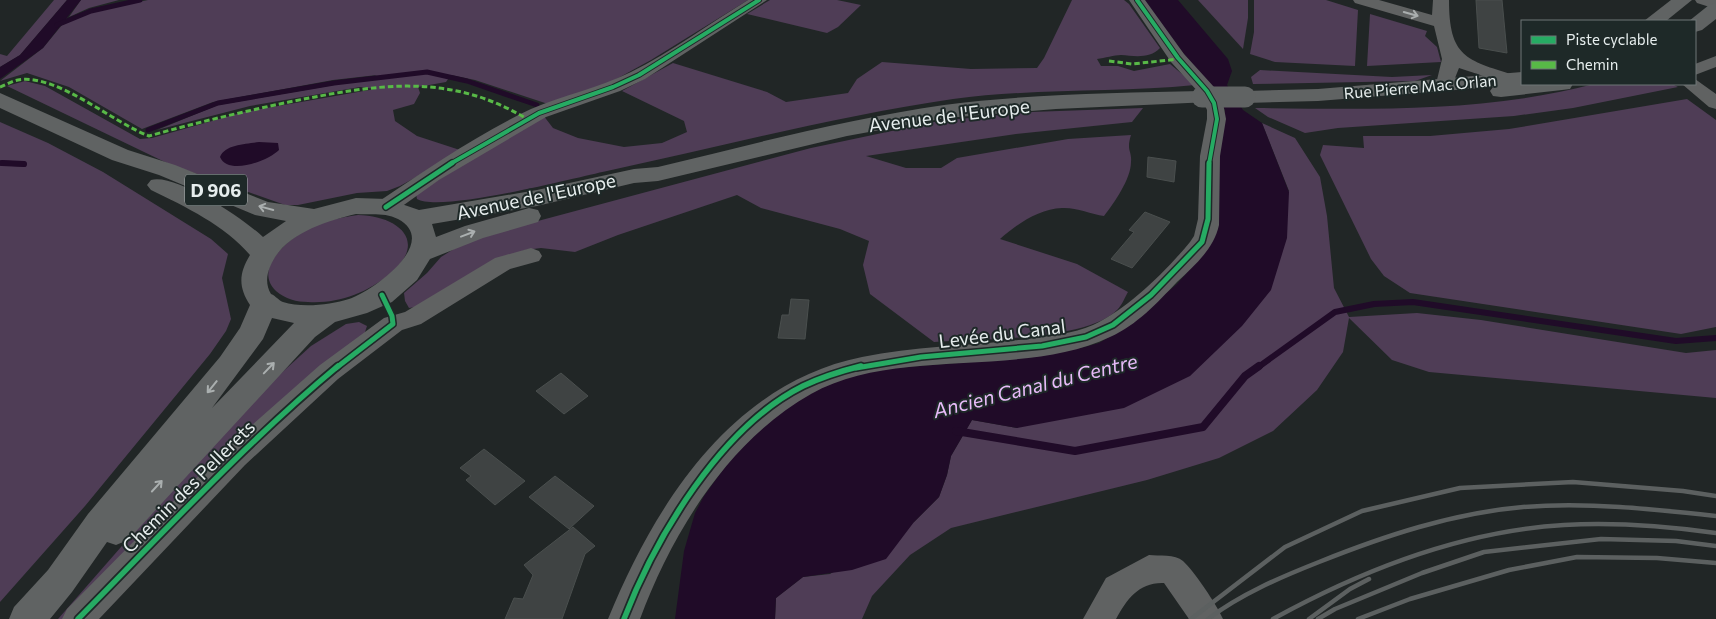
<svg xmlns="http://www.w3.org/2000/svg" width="1716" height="619" font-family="Commissioner,sans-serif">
<rect width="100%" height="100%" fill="#212626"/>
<g fill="#4f3d56">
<path d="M54,0H67L20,55L0,67V54L7,56Z"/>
<path d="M81,0H119L89,8L69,17Z"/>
<path d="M148,0H748L651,60L609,83L548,104L475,80L451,75L446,82L418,87L420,93L414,104L393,110L395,121L417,136L463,151L400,186L387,191L357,193L298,205H285L169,164L7,86L25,81L45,86L140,139L152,138L244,112L375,89L360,87L250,106L157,130L218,105L363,80L377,75L333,80L213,102L142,129L69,87L27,73L0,81L43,48L62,25L91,12Z"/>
<path d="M770,0H837L861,5L838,27L827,33L747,14Z"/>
<path d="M1072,0H1124L1129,4L1160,48C1150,59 1134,56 1121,55C1114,55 1105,58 1097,59L1101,66H1118L1134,71L1170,64L1195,85C1114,93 1033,88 953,99C837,116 722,146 607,171C574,178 440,213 417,199L416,194L543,115L553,128L578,138L624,147L662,143L687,132L684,121L622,91L673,63L767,92L786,102L848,93L857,79L882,62L971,69L1037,68L1044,58Z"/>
<path d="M1198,0H1248V18L1243,49Z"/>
<path d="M1254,0H1326L1358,10L1355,66L1275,62L1250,54L1254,32Z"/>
<path d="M1370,14L1427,31L1425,36L1437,47L1441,62L1367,66Z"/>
<path d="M1260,70L1392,77L1432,75L1415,81L1253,84L1251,77Z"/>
<path d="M1594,84H1672L1678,87L1573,108L1514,116L1338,128L1305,133L1268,117L1255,108C1368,109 1483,113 1594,84Z"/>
<path d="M1687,99L1716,120V327L1681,334L1410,293L1384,276L1371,259L1320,155L1323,145L1364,148L1363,136H1430L1509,129Z"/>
<path d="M1143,108L1132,122L1016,134L866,156L906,168H941L957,158L1068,139L1131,135C1126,151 1132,150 1131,162C1131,179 1114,203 1104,216C1091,214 1075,207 1062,208C1039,209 1017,224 1000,239L1077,264L1128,292C1125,297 1122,305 1118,309C1089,341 977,339 934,342L870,294L863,265L869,241L840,229L761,208L737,195L618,235L575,252L541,248L525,250L498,261L421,306L409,308L405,301L404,293L427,273L441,257L457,247L497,232L811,148L939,121L1031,112Z"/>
<path d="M0,122L48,143L103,172L211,239L228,254L222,278L231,319L226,331L210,354L85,506L0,602V165L17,163L0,161Z"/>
<path d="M1262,123L1295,138L1320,177L1327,216L1334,288L1349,317L1417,313L1481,320L1686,353L1716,350V398L1429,372L1392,360L1349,318L1343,352L1317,390L1273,431L1219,458L1147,480L951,528L910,555L872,596L862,619H775L776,598L803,577L830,574L914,522L939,497L947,475L951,456L972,420L1017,428L1289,191Z"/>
<path d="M358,215C398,216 429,241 390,274C367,293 337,304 308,302C297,302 285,299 276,291C251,267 293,235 314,226C327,220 344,217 358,215Z"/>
<path d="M359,322L367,326L364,335L65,619H58L170,491L266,387L311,346L346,324Z"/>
</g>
<g fill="#200b28">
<path d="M67,0H81L43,48L0,79V67L20,55Z"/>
<path d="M1140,0H1178L1228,59L1232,71L1227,85L1243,110L1262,123L1289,192L1287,238L1271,290L1242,326L1190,376L1124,408L1017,428L972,420L951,456L947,475L939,497L914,522L886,559L852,570L803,577L776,598L775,619H675L684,551L695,513L704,496L741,445L808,391L871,370L1034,357L1085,347L1099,343L1126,327L1177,284L1192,267L1215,167L1225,110L1210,86Z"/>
<path d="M259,142L278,143L279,150C268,161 228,176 220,157C225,144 247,144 259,142Z"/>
</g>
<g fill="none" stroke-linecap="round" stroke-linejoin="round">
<g stroke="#200b28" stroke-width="5">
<path d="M57,25L91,11L140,0"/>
<path d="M148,130L218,103L334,83L427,72L467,81L537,105"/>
<path d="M0,163L24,164"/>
</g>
<g stroke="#200b28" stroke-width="6">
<path d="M2,163L24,164"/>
<path d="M1257,368L1335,312L1374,304L1413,302L1676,341L1716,338"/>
</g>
<path stroke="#200b28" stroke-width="8" d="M956,431L1075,451L1203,427L1245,376L1259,366"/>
</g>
<g fill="#3f4343" stroke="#4a4f4e">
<path d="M1476,0H1502L1507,53L1479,48Z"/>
<path d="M1148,157L1176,161L1174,182L1147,177Z"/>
<path d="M1145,212L1170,222L1132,268L1111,259L1134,232L1129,230Z"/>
<path d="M791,299L809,300L805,339L778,338L782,315H789Z"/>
<path d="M561,373L588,396L564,414L536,391Z"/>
<path d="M484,449L525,481L495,505L466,480L471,476L460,468Z"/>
<path d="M555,476L594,506L569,529L529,497Z"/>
<path d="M573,527L595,546L585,554L562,619H505L514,598L523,599L533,575L524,565Z"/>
</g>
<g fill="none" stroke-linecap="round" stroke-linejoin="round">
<g fill="#606262" fill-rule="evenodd">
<path d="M748,0H767L645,79L620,91L546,117L439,180L394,212L386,214L378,212L375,207L378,202C427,169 478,134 531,109C564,95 599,88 631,72C671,52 709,24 748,0Z"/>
<path d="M1129,0H1145L1184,54L1214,87L1223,103L1226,119L1220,156L1219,225C1214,249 1194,266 1177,282C1157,303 1137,325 1110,337C1021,379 895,346 811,394C728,441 672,533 640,619H608C655,504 732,383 862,357C916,346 972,346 1027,339C1049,336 1073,334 1093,325C1128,309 1166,271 1190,242L1194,236L1198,219L1200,156L1207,119V110L1200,94L1171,62Z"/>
<path d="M1353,0H1379L1432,15L1433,0H1449C1449,57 1466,60 1514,75L1517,79L1514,83L1508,84L1459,68L1451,88H1439L1436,84L1442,59L1434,26L1355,3Z"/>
<path d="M1695,0H1716V9L1697,3Z"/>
<path d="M1716,56V67L1695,75V64Z"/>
<path d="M1695,79L1716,94V109L1709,107L1682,84H1695Z"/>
<path d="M531,248L539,251L542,256L539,261L510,269L421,324L402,330L338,379L245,465L99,619H62L67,609L225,449L320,365L384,318L405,312L495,258Z"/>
<path d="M1149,555C1159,556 1175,554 1183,561C1194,571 1217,605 1223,619H1189L1164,583C1139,582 1127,599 1116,619H1083L1106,578Z"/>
</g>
<g fill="#606363" fill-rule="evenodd">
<path d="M1671,0H1692L1666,21H1644Z"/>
<path d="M1716,3V19L1702,30L1695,32V21H1689L1709,5Z"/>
<path d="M1522,72V84H1573L1570,89L1562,90L1501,97L1493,96L1490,91L1493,87L1318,101L1245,103L1237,102L1234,97L1237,92L1245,91L1318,89Z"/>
<path d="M1202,91L1210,92L1213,97L1210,102L1056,109L946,118L847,136L658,181L634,183L537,206L432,224L436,237L465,226L529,208L538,210L541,216L538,222L483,238L430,259L417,280L392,302L367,313L335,322L315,337L128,540L116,545L107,542L72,592L50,619H9L14,607L48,570L88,514L220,357L240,328L250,305C238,287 239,273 250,255C224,225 186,207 151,190L147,185L151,180C176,173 244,219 263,237L286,221L255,215L159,175L112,160L0,108V93L128,150L175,165L268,202L314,209L356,198L387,199L419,210L537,190L634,169L658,167C753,144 847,119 944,105C1029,94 1116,93 1202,91ZM356,214C370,215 385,212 398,219C441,242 373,291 349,299C331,305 301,308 283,302C278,300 276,296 271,294C266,286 266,276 270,267C283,234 324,222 356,214ZM272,318L294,323L212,408L263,339Z"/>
</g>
<g stroke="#5c6060" stroke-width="4.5">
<path d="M1191,619L1285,547L1362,511L1460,488L1573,482L1683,491L1716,496"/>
<path d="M1208,619C1241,594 1281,577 1319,562C1384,536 1453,513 1523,507C1588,502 1652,509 1716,516"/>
<path d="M1273,619C1362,570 1462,531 1564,525C1615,522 1666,526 1716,533"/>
<path d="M1309,619L1350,589L1369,579"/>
<path d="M1318,619L1335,609L1422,573L1484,552L1601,539L1676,541L1716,546"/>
<path d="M1358,619L1410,599L1509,570L1577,557L1657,558L1716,563"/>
</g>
<path stroke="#606363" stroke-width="21" d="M1202,97H1245"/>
<g stroke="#58b947" stroke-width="3" stroke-dasharray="5.5 3" stroke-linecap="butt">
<path d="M1109,61L1132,64L1179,59"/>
<path d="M0,87C6,85 12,81 18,80C56,73 112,122 149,136C195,123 242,112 289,102C374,85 448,71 527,119"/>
</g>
<g stroke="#1e2928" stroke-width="6">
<g id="cycleway-far2">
<path d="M1137,0L1178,58L1207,91L1214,103L1217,119L1209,164"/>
<path d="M450,164L539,113L613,87L639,75L759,0"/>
</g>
</g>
<g stroke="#1e2928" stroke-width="8">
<g id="cycleway-far1">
<path d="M386,207L452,163"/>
<path d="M336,368L393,324L392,316L382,295"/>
<path d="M856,368L921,357L1042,346L1086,337L1113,325L1151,295L1202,242L1208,219L1209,163"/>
</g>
</g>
<g stroke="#1e2928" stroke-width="9">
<g id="cycleway">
<path d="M78,619C163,533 244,444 338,366"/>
<path d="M624,619C656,536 721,427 803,386C822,377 841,371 861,366"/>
</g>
</g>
<use href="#cycleway-far2" stroke="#26ab63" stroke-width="4"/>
<use href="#cycleway-far1" stroke="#26ab63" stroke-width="5"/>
<use href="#cycleway" stroke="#26ab63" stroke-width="5.5"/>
</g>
<defs><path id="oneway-shaft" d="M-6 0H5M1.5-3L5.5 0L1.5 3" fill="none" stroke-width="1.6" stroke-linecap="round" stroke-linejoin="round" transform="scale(1.25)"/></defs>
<use stroke="#aaaeae" href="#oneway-shaft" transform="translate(1411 14) rotate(16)"/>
<g stroke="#aaafaf">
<use href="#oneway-shaft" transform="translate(266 208) rotate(-165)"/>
<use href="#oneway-shaft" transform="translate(468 234) rotate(-21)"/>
<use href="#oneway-shaft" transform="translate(269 368) rotate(-46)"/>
<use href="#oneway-shaft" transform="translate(212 387) rotate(129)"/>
<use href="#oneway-shaft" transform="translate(157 486) rotate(-47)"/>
</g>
<g text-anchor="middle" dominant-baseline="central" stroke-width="4" stroke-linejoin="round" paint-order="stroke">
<g font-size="16" fill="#e6eded" stroke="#1e2928">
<text transform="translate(1420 86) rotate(-5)">Rue Pierre Mac Orlan</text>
</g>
<rect fill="#1e2928" stroke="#aab2b2" stroke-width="1" x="185" y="174.5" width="62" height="31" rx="4"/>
<g font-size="18" font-weight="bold" fill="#e6eded">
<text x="216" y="190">D 906</text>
</g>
<g font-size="19" fill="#e6eded" stroke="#1e2928">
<text transform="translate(949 115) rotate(-7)">Avenue de l'Europe</text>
<text transform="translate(536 196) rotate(-12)">Avenue de l'Europe</text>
<text transform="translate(1002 333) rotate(-7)">Levée du Canal</text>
<text transform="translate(188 486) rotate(-45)">Chemin des Pellerets</text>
</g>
<g font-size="20" font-style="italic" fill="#e8bbf9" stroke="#1e2928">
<text transform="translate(1035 385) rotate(-14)">Ancien Canal du Centre</text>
</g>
</g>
<rect x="1521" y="20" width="175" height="65" fill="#1e2928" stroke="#6e7777"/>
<rect x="1531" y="36" width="25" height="8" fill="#26ab63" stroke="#6e7777"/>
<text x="1566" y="45" font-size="15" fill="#e6eded">Piste cyclable</text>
<rect x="1531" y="61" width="25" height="8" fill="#58b947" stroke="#6e7777"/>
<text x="1566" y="70" font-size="15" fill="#e6eded">Chemin</text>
</svg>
